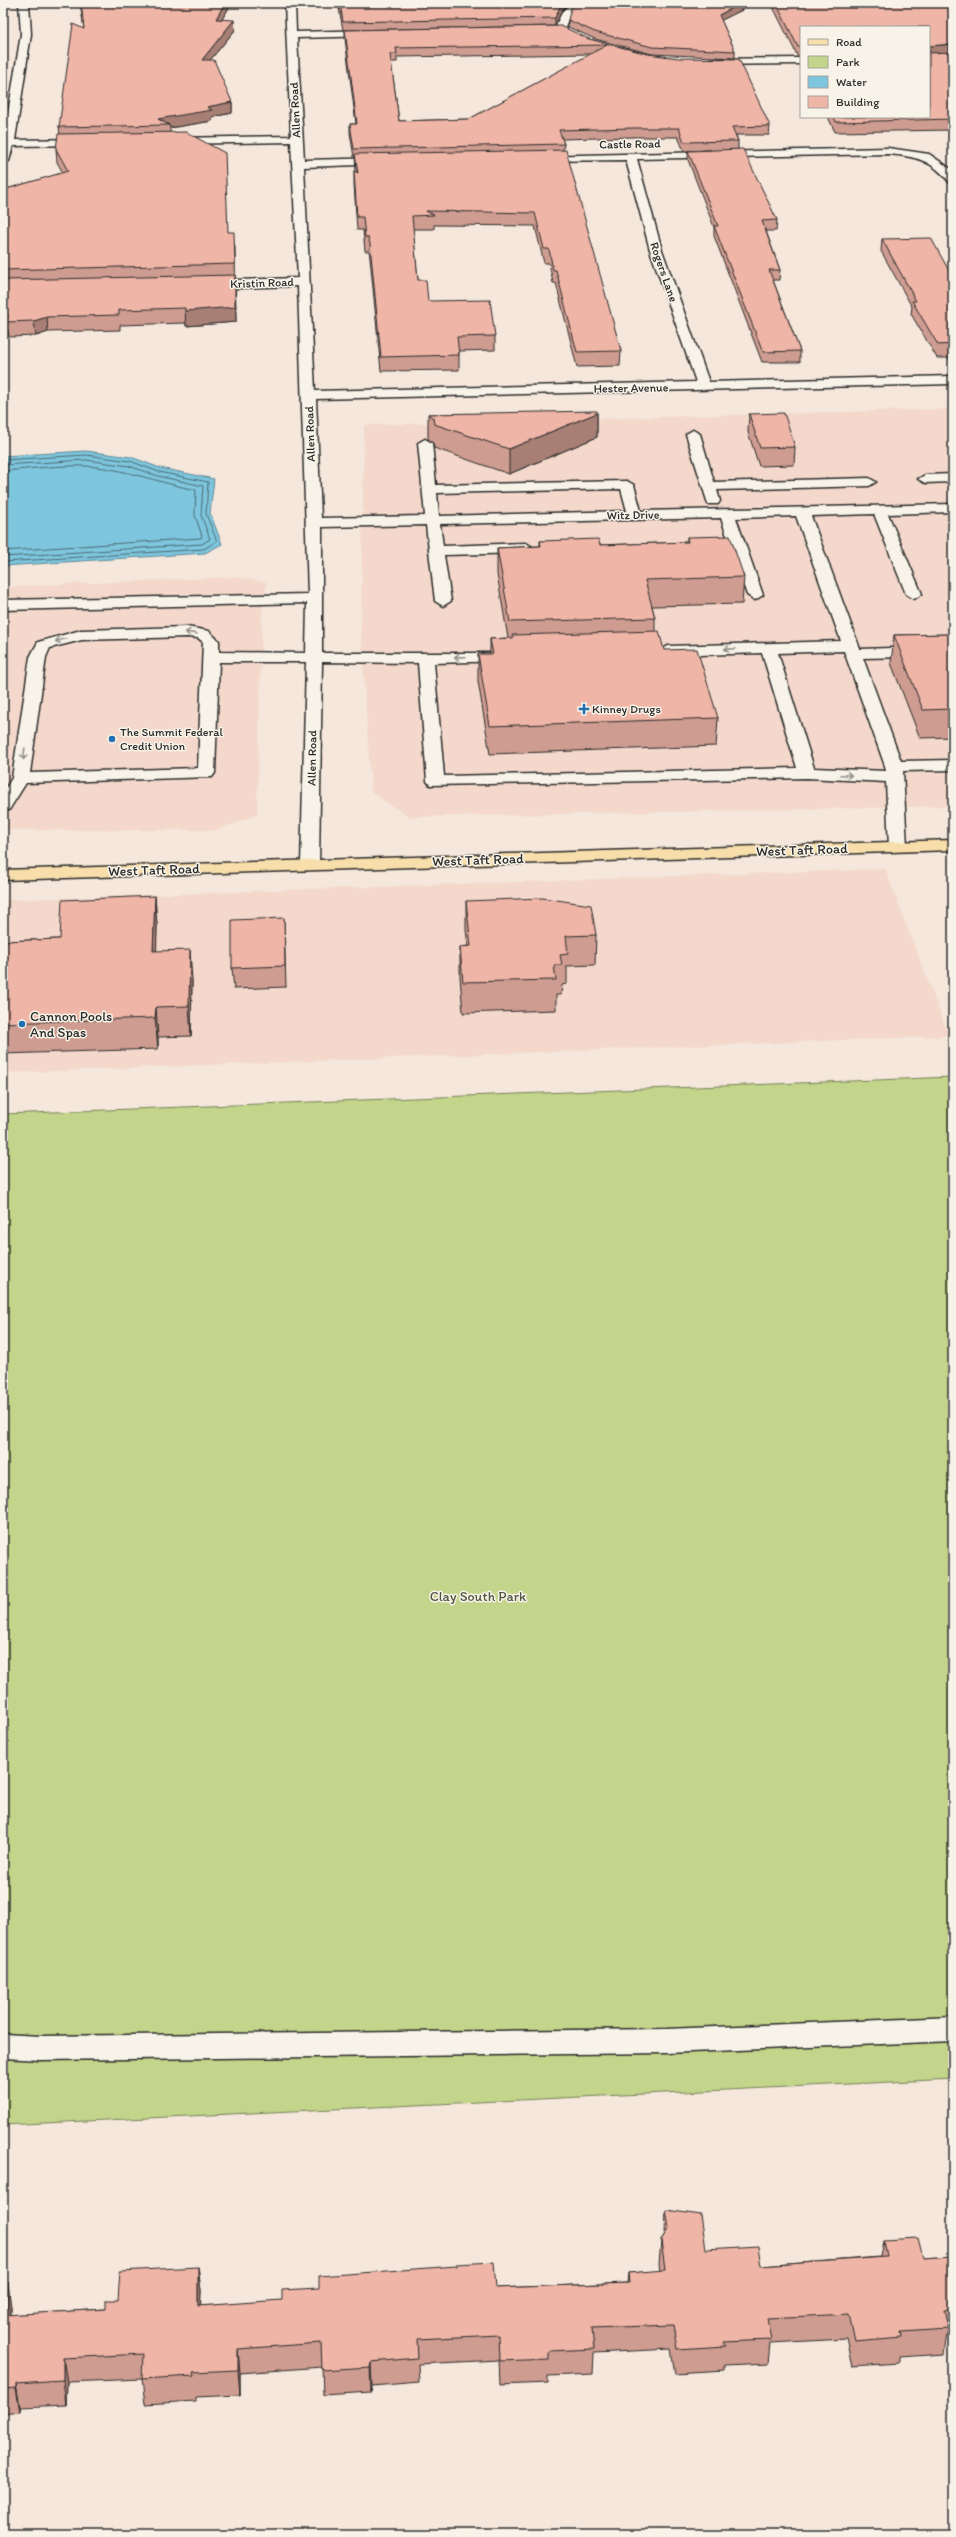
<svg xmlns="http://www.w3.org/2000/svg" width="956" height="2537" font-family="Itim,sans-serif">
<rect width="100%" height="100%" fill="#f5e7db"/>
<filter id="ink" filterUnits="userSpaceOnUse"><feTurbulence type="fractalNoise" baseFrequency=".025" numOctaves="2"/><feDisplacementMap in="SourceGraphic" scale="8" xChannelSelector="R" yChannelSelector="G"/><feConvolveMatrix kernelMatrix="1 2 1 2 8 2 1 2 1" color-interpolation-filters="sRGB"/></filter>
<g filter="url(#ink)">
<g fill="#f3d8cb">
<path d="M953,409V806L409,817L371,792L361,632L364,425Z"/>
<path d="M233,577L267,582L262,613L257,815L217,830H3V587Z"/>
<path d="M885,869L949,1036L3,1073V900Z"/>
</g>
<path fill="#c2d58a" stroke="#76805a" d="M953,1077V2079L3,2125V1114Z"/>
<path fill="#7dc6dd" stroke="#5c8896" d="M86,451L131,457L160,468L214,479L210,513L222,544L205,553L3,566V456Z"/>
<g fill="none" stroke-linecap="round" stroke-linejoin="round">
<g stroke="#4c6972" stroke-width="1">
<path d="M3,460L86,455L130,461L159,472L208,482L206,514L217,541L204,549L3,562"/>
<path d="M3,465L86,460L129,466L158,476L203,486L201,515L210,539L202,544L3,557"/>
<path d="M3,471C30,469 59,465 86,466C123,468 159,483 196,490L195,515L202,536L201,538L3,551"/>
</g>
<g stroke="#2b2b2b" stroke-width="3">
<g id="minor">
<path d="M19,3H29L31,34L15,140L86,139L92,142L86,145L13,146L9,161L3,164V144L21,34Z"/>
<path d="M285,3H295L296,32L374,30L379,33L374,36L297,38L304,160L385,158L391,161L385,164L304,167L315,391L696,382L650,250L626,160L539,161L533,158L535,156L888,148L929,154L951,169L953,183L949,182C933,160 914,156 888,154L637,159L662,250L709,382L953,376V384L316,399L321,518L425,516L418,443L425,439L432,443L436,485L627,481L634,485L641,511L953,504V512L888,514L922,594L914,599L906,594L874,514L811,516L860,649L953,646V656L863,658L901,761L953,760V770L903,771L907,847L904,851H892L889,847L886,782L807,778L430,785L427,781L418,663L322,662L319,865L316,869H304L301,865L306,662H219L215,773L212,777L26,783L9,810L3,811V792L12,778L30,657L38,642L81,630L187,627L209,631L219,641V652L306,653L307,603L3,610V600L308,594L298,286L206,289L200,285L206,281L298,278L291,142L172,144L166,141L172,138L291,136ZM621,489L627,511L439,516L437,493ZM796,516L841,641L668,646L660,651L668,656L762,653L797,768L444,776L434,663L508,661L516,656L514,653H322V527L426,525L435,601L443,606L451,601L444,555L526,553L534,548L526,543L443,546L440,524L721,518L728,539H702L694,544L702,549L731,548L747,595L755,600L763,595L736,518ZM187,637L198,638L203,642L198,768L30,773L46,657L50,648L82,640ZM844,651L885,766L886,771L814,768L778,653Z"/>
<path d="M571,3H582L570,14L566,24L567,32H559L556,24L563,11Z"/>
<path d="M801,58V64L710,65L705,62L710,59Z"/>
<path d="M693,430L700,434L714,482L869,478L876,482L869,486L717,490L720,501L718,504H708L686,434Z"/>
<path d="M953,474V482L925,483L918,479L925,475Z"/>
<path d="M953,2017V2041L666,2053L40,2060L3,2058V2034L40,2036L666,2029Z"/>
</g>
</g>
<g stroke="#2b2b2b" stroke-width="3">
<path id="major" d="M953,840V850L3,880V870Z"/>
</g>
<use href="#minor" fill="#f7f3e8" fill-rule="evenodd"/>
<use href="#major" fill="#f8deab" fill-rule="evenodd"/>
</g>
<g fill="#ce9c90" stroke="#2b2b2b" fill-rule="evenodd">
<path d="M80,3H230V6L222,19L235,30L210,60L232,102V113L212,117V121L170,128V132L228,232L235,246L236,322L186,326V323L120,325V330L48,332L36,336L9,337L8,330H3V190L63,173L57,162L56,149L60,134L59,127L84,29Z"/>
<path d="M338,3H397V5L562,10L555,26L343,30Z"/>
<path d="M742,3V10L721,20L735,51V58L652,54L595,39L568,27V20Z"/>
<path d="M771,3H953V130L835,132L828,117H929L801,27V57H798Z"/>
<path d="M345,30L589,39L648,54L770,126L769,135H736L738,141V150L777,220L776,231H766L780,270L779,280H773L800,351V362H762L714,236V227L688,160V151L711,150L684,151L678,137H632L562,139L564,144L563,150L621,351L620,366L577,367L556,283H553L549,263H544L535,226L434,225V229H413L418,280L428,301L495,336V350L459,351V370L381,371L370,258L369,251H365L363,230H357L354,184V171L356,172L355,157H354L350,133V124H356L345,39ZM591,54L469,119L399,121L391,62H397V57Z"/>
<path d="M882,239L953,278V358H937L911,314L912,307L881,251Z"/>
<path d="M597,413V437L509,474L434,448L433,443L428,439V414Z"/>
<path d="M749,414L795,447L794,465L759,466L748,432Z"/>
<path d="M687,537L744,577L742,604L652,606L655,618V631L664,650L718,718L716,746L490,754L478,681V654H490V639L508,638L497,574V548L540,546V541L600,545L687,542Z"/>
<path d="M953,634V737L920,738L891,663L894,635Z"/>
<path d="M155,896L157,926L156,951L192,980L191,1036L158,1037V1049L3,1054V941L60,939Z"/>
<path d="M466,901L596,935L595,965L567,966V984L562,985L561,995H556V1010L463,1013L460,977V947L468,946L466,930Z"/>
<path d="M284,918L286,987L234,989L232,968Z"/>
<path d="M666,2210L706,2249L761,2266L880,2257L883,2240L923,2258L953,2256V2334H947L944,2354L899,2357V2363L852,2366L846,2339L770,2343L768,2364L724,2366V2371L675,2374L671,2349L594,2353L593,2374L548,2376V2383L500,2385L499,2360L418,2364L419,2382L372,2386L371,2392L323,2395L322,2367L240,2373V2395L196,2397V2401L145,2404L142,2379L67,2382L66,2405L20,2407V2412L3,2414V2282L11,2307V2315L106,2309L118,2300L198,2267L201,2291L200,2306L496,2288L627,2283L628,2273L660,2271L659,2264L661,2240L665,2234Z"/>
</g>
<g fill="#a77f75" stroke="#2b2b2b">
<path d="M225,3H230V6L216,29V19Z"/>
<path d="M562,3H569L562,10L555,26V18Z"/>
<path d="M742,3V10L718,22L719,15Z"/>
<path d="M234,20L235,30L202,70V60Z"/>
<path d="M953,44V54L929,56V46Z"/>
<path d="M232,102V113L212,117V121L170,128L169,125L158,119L207,107Z"/>
<path d="M235,275L236,322L186,326L185,311Z"/>
<path d="M47,317L48,332L36,336L34,321Z"/>
<path d="M597,413V437L509,474V449Z"/>
<path d="M155,896L157,926L156,981L153,951Z"/>
<path d="M190,950L192,980L191,1036L189,1006Z"/>
<path d="M156,1007L158,1037V1049L155,1018Z"/>
<path d="M198,2267L201,2291L200,2331L198,2306Z"/>
<path d="M8,2282L11,2307L9,2340L5,2315Z"/>
<path d="M238,2349L240,2373V2395L238,2370Z"/>
<path d="M63,2358L67,2382L66,2405L63,2380Z"/>
<path d="M371,2362L372,2386L371,2392L370,2367Z"/>
<path d="M16,2383L20,2407V2412L16,2388Z"/>
</g>
<g fill="#efb5a7" stroke="#2b2b2b" fill-rule="evenodd">
<path d="M81,3H225L216,19L234,20L202,60H214L232,102L207,107L212,110L158,119L169,125L59,127L73,24L84,29Z"/>
<path d="M340,3H397V5L403,3H562L555,18L343,22Z"/>
<path d="M577,3H742L719,15L735,51L652,47L595,32L568,20L571,8Z"/>
<path d="M776,3H953V44L929,46V27H801V47H798Z"/>
<path d="M561,26L589,39L648,54L678,58L739,59L770,126L732,127L738,141L684,142L679,128H633L559,130L564,144L354,149L350,124H357L345,30ZM607,45L469,119L399,121L390,54H397L396,48Z"/>
<path d="M929,49L930,53L953,52V119L836,122L834,117H929Z"/>
<path d="M186,132L225,153L228,232H234L235,264L3,270V190L68,171L56,149L58,134Z"/>
<path d="M743,149L777,220L762,221L780,270H769L800,351L763,352L714,226H718L688,151Z"/>
<path d="M566,150L621,351L577,352L556,270H553L549,249H544L535,213L426,211L434,215L412,216L418,280H426L428,301L490,300L495,336L457,337L459,355L381,357L370,244L368,237H365L363,217H357L354,171L358,173L355,154Z"/>
<path d="M931,238L953,278V344L938,345L912,301H916L882,239Z"/>
<path d="M235,275V307L185,311V308L119,310V315L47,317L34,321L7,322L8,315H3V280Z"/>
<path d="M597,411V413L509,449L434,424L433,418L428,414Z"/>
<path d="M784,413L795,447L760,448L749,414Z"/>
<path d="M730,536L744,577L645,580L655,618L510,622L497,548L541,546L540,541L598,539L600,545L688,542L687,537Z"/>
<path d="M659,631L664,650L697,649L718,718L490,726L478,654H493L490,639L513,638L512,635Z"/>
<path d="M953,634V709L923,710L894,635Z"/>
<path d="M155,896L153,951L190,950L189,1006L156,1007L155,1018L3,1023V941L60,939L62,900Z"/>
<path d="M543,898L591,905L596,935L566,936L568,954L560,955L562,965H554L556,980L463,982L460,947L471,946L466,901Z"/>
<path d="M284,918L285,966L232,968V920Z"/>
<path d="M666,2210L701,2215L706,2249L758,2246L761,2266L886,2257L883,2240L918,2238L923,2258L953,2256V2309L944,2310L948,2329L901,2332L902,2338L855,2342L849,2314L767,2318L771,2340L724,2342L726,2346L677,2349L673,2325L592,2328L594,2349L549,2351V2359L500,2361L499,2335L417,2339L418,2358L371,2362L370,2367L322,2370L321,2343L238,2349V2370L193,2372L194,2376L142,2379L143,2354L63,2358V2380L16,2383V2388L3,2389V2282H8L5,2315L106,2309V2300H118L120,2271L198,2267V2306L282,2300V2290L319,2288V2276L456,2266V2264L494,2262L496,2288L629,2283L628,2273L665,2270L661,2240L669,2228Z"/>
</g>
<defs><path id="oneway-shaft" d="M-6 0H5M1.5-3L5.5 0L1.5 3" fill="none" stroke-width="1.6" stroke-linecap="round" stroke-linejoin="round"/></defs>
<g stroke="#918f8a">
<use href="#oneway-shaft" transform="translate(191 633) rotate(-172)"/>
<use href="#oneway-shaft" transform="translate(61 640) rotate(165)"/>
<use href="#oneway-shaft" transform="translate(730 649) rotate(178)"/>
<use href="#oneway-shaft" transform="translate(460 657) rotate(178)"/>
<use href="#oneway-shaft" transform="translate(24 754) rotate(98)"/>
<use href="#oneway-shaft" transform="translate(846 775) rotate(3)"/>
</g>
</g>
<g fill="#1f6fb2" stroke="#f7f3e8" stroke-width="1.5">
<path d="M582 703h4v4h4v4h-4v4h-4v-4h-4v-4h4z"/>
<circle cx="112" cy="739" r="4"/>
<circle cx="22" cy="1024" r="4"/>
</g>
<g text-anchor="middle" dominant-baseline="central" stroke-width="3" stroke-linejoin="round" paint-order="stroke">
<g font-size="12" fill="#2b2b2b" stroke="#f7f3e8">
<text transform="translate(295 110) rotate(-93)">Allen Road</text>
<text transform="translate(630 144) rotate(-1)">Castle Road</text>
<text transform="translate(664 272) rotate(71)">Rogers Lane</text>
<text transform="translate(262 283) rotate(-2)">Kristin Road</text>
<text transform="translate(631 388) rotate(-1)">Hester Avenue</text>
<text transform="translate(310 434) rotate(-92)">Allen Road</text>
<text transform="translate(633 515) rotate(-1)">Witz Drive</text>
<text transform="translate(312 758) rotate(-89)">Allen Road</text>
</g>
<g font-size="12" fill="#2b2b2b" stroke="#f7f3e8" text-anchor="start">
<text x="592" y="709">Kinney Drugs</text>
<text x="120" y="732">The Summit Federal<tspan x="120" dy="14">Credit Union</tspan></text>
</g>
<g font-size="14" fill="#2b2b2b" stroke="#f7f3e8">
<text transform="translate(802 850) rotate(-2)">West Taft Road</text>
<text transform="translate(478 860) rotate(-2)">West Taft Road</text>
<text transform="translate(154 870) rotate(-2)">West Taft Road</text>
</g>
<g font-size="14" fill="#2b2b2b" stroke="#f7f3e8" text-anchor="start">
<text x="30" y="1016">Cannon Pools<tspan x="30" dy="16">And Spas</tspan></text>
</g>
<g font-size="14" fill="#515643" stroke="#f7f3e8">
<text x="478" y="1596">Clay South Park</text>
</g>
</g>
<rect width="956" height="2537" fill="none" stroke="#f7f3e8" stroke-width="16"/>
<rect x="8" y="8" width="940" height="2521" fill="none" stroke="#2b2b2b" stroke-width="1.5" filter="url(#ink)"/>
<rect x="800" y="26" width="130" height="92" fill="#f7f3e8" stroke="#a5a39c"/>
<rect x="808" y="39" width="20" height="6" fill="#f8deab" stroke="#a5a39c"/>
<text x="836" y="46" font-size="12" fill="#2b2b2b">Road</text>
<rect x="808" y="56" width="20" height="12" fill="#c2d58a" stroke="#a5a39c"/>
<text x="836" y="66" font-size="12" fill="#2b2b2b">Park</text>
<rect x="808" y="76" width="20" height="12" fill="#7dc6dd" stroke="#a5a39c"/>
<text x="836" y="86" font-size="12" fill="#2b2b2b">Water</text>
<rect x="808" y="96" width="20" height="12" fill="#efb5a7" stroke="#a5a39c"/>
<text x="836" y="106" font-size="12" fill="#2b2b2b">Building</text>
</svg>
